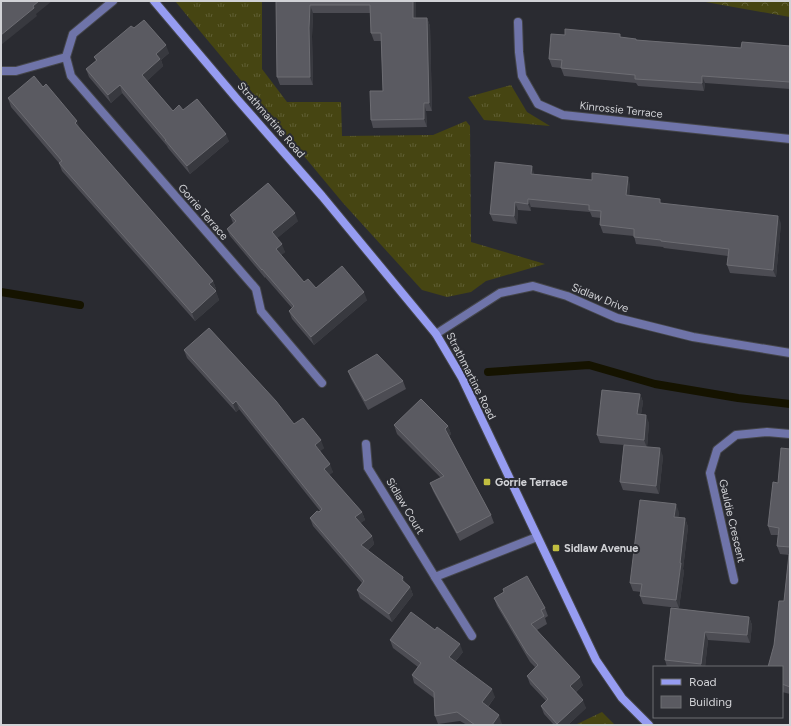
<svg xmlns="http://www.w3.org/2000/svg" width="791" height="726" font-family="Figtree,sans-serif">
<defs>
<pattern id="grass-tufts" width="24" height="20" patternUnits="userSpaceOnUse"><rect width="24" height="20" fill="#464512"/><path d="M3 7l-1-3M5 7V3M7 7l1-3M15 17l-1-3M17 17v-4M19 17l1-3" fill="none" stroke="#605f34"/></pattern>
<pattern id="park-crowns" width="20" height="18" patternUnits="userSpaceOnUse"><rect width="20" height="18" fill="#464512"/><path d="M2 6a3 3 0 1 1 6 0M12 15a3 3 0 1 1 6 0" fill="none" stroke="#605f34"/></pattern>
</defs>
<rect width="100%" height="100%" fill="#2a2b31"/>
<g fill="url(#grass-tufts)">
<path d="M175,1H262V69L287,102H341L342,136L433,135L466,121L470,126L471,242L545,264L486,281L471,292L447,297L422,290L343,203Z"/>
<path d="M511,85L527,112L550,126L484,120L468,97Z"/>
<path d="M602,712L615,725H575Z"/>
</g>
<path fill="url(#park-crowns)" d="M700,1H790V17Z"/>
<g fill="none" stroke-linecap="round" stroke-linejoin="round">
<g stroke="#151300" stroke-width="8">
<path d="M1,292L80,305"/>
<path d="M488,372L589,365L655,384L738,398L790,404"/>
</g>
<g stroke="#45464b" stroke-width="10">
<g id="street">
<path d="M113,1L73,34L66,57L71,76L256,289L261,311L322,383"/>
<path d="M518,22L519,52L522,76L538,104L563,115L790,139"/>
<path d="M1,71H16L66,57"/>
<path d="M436,334L500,293L533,286L567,296L617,318L693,337L790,353"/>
<path d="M366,444L368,468L435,577L537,537"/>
<path d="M435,577L472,636"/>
<path d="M734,580L710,473L717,450L736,435L767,432L790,434"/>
</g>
</g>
<g stroke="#45464b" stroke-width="10">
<path id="secondary" d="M154,1L237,99L322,196L436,334L462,378L596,660L622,698L649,725"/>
</g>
<use href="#street" stroke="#6f74a9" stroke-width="8"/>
<use href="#secondary" stroke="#969cf1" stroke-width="8"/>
</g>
<g fill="#4c4c53">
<path d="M276,1H416V18H427L430,26L432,111H426L427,127L373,128L371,120L383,91L381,41H374L371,33L370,13H313L312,36L313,85H280L277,77Z"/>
<path d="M134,28L169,53L161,60L163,66L147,81L173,111L183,110L229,141L190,174L168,148L167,146L122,93L111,103L89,77L86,69L96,61L94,57Z"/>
<path d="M565,35L622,38L636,40L741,48L790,46V89L705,83L704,91L638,86L636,83L564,76L561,68L552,67L549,59Z"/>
<path d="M43,87L213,281L216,289L215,290L219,300L195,321L62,171L59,163L11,107L8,98Z"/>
<path d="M534,173V174L630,184L629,196L662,203L781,223L776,277L730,273L727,265L728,256L664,248L663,247L636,244L634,236L603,233L600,225L601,218L592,217L590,212L531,207V211L518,210L517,224L493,221L490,214Z"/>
<path d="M230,215L298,221L277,238L285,252L281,255L304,282L316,288L367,300L314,345L292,319L289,311L292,308L265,277V278L230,236L227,229L233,223Z"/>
<path d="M184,350L294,424L324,448L320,451L333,472L329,475L362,512L365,520L360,523L372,536L374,544L368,550L410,587L413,595L392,622L360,598L357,590L362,583L313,526L310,518L320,511L239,409L236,412L187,358Z"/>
<path d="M348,371L403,381L406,389L368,410L351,379Z"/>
<path d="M640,394L643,402L641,414L649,423L647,447L663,456L659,494L623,490L620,482L624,445L600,443L597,435Z"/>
<path d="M394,425L448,426L451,434L449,436L491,515L494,523L460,541L433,491L430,483L441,478L397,434Z"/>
<path d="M790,449V694L782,692V667L774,645L784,601L789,555L780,554L777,546L778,535H771L768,526L778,483Z"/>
<path d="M679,512L678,518H685L688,527L683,569L684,571L679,608L643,604L640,596L641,592L633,591L630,583Z"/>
<path d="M503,589L545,608L548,616L545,618L547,624L537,630L583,685L576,692L586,708L568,725H554L544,714L541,706L546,701L530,684L527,676L535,667L530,662L497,606L494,598L504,592Z"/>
<path d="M671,608L749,617L752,625L750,643L708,640L705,667H667L665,660Z"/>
<path d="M390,640L463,652L455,662L495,697L488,707L502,724L501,725H467L460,721L438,724L435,716L434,698L414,683L412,675L418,667L393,648Z"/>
</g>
<g fill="#38393f">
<path d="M39,1H52L36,14L37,16L1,45V35Z"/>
<path d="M413,1H416V26L413,18Z"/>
<path d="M310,5L313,13L312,36L313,85L310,77L309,28Z"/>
<path d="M427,18L430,26L432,111L429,103Z"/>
<path d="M166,45L169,53L161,60L163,66L145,83L142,75L156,54Z"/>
<path d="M702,76L705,83L704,91L702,83Z"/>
<path d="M120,85L122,93L111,103L108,95Z"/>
<path d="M424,103L426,111L427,127L424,119Z"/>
<path d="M77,121L80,129L75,123Z"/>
<path d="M226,134L229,141L190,174L187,166Z"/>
<path d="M532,166L534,173V181L531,174Z"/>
<path d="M628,177L630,184L629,203L626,195Z"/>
<path d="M528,199L531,207V211L528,204Z"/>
<path d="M515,202L518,210L517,224L514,216Z"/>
<path d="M295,213L298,221L275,240L272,232Z"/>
<path d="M778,216L781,223L776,277L773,270Z"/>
<path d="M282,244L285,252L279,257L276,249Z"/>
<path d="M213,281L216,289L212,292L209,284Z"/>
<path d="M216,291L219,300L195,321L192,313Z"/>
<path d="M364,292L367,300L314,345L311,337Z"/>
<path d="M640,394L643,402L640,422L637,414Z"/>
<path d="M236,401L239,409L236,412L233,404Z"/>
<path d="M646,415L649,423L647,448L644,440Z"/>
<path d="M448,426L451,434L448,437L445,429Z"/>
<path d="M321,440L324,448L318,453L315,445Z"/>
<path d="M660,448L663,456L659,494L656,486Z"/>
<path d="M330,464L333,472L327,477L324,469Z"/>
<path d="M676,504L679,512L677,525L674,517Z"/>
<path d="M362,512L365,520L358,525L355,517Z"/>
<path d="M685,518L688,527L683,569L684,571L679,608L676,600L680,563Z"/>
<path d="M372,536L374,544L364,553L361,545Z"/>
<path d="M403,577L406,585L402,580Z"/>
<path d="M410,587L413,595L392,622L389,614Z"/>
<path d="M749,617L752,625L750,643L747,635Z"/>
<path d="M705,632L708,640L705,667H702L701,664Z"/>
<path d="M460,644L463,652L452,665L449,657Z"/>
<path d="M580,677L583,685L573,694L570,686Z"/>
<path d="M492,689L495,697L485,710L482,702Z"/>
<path d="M583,700L586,708L568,725H558L557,724Z"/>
<path d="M499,715L502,724L501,725H492Z"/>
</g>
<g fill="#5a5a61" stroke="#6d6d73">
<path d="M1,1H39L33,6L34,8L1,35Z"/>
<path d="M276,1H413V18H427L429,103H424V119L371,120L370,91H383L381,33H371L370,5H310L309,28L310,77H277Z"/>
<path d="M144,20L166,45L156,54L160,59L142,75L173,111L179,105L183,110L197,99L226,134L187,166L165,140H166L120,85L108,95L86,69L97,60L94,57L131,26L134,28Z"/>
<path d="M565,29L620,34V37L636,39V40L741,48L742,42L790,46V82L702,76V83L635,79V75L561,68L562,60L549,59L551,34L565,35Z"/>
<path d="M34,76L43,87L46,84L77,121L75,123L213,281L209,284L216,291L192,313L59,163L62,161L8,98Z"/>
<path d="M495,162L532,166L531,174L592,180V173L628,177L626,195L660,199V203L778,216L773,270L727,265L729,249L661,241V240L634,237V229L600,225L601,211L589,210V205L528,199V204L515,202L514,216L490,214Z"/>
<path d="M268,183L295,213L272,232L282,244L276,249L304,282L308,279L316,288L342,266L364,292L311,337L289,311L294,306L262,269V270L227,229L236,221L230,215Z"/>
<path d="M209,328L276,401L294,424L303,418L321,440L315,445L330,464L324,469L362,512L355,517L372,536L361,545L403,577L402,580L410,587L389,614L357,590L364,581L310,518L317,511L319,512L322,509L236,401L233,404L184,350Z"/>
<path d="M377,354L403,381L365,401L348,371Z"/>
<path d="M602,390L640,394L637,414L646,415L644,440L597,435Z"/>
<path d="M421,399L448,426L445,429L491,515L457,533L430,483L444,476L394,425Z"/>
<path d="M624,445L660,448L656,486L620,482Z"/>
<path d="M781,448L790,449V547L777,546L779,528L768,526L773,482L778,483Z"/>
<path d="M640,500L676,504L674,517L685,518L680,563H681L676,600L640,596L642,584L630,583Z"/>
<path d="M789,554H790V687L782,684V667H768L774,645L779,601H784Z"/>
<path d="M527,576L545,608L541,610L544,616L531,624L580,677L570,686L583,700L557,724L541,706L548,699L527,676L538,665L527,653L494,598L504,592L503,589Z"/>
<path d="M671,608L749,617L747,635L705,632L701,664L665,660Z"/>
<path d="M411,612L435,630L437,627L460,644L449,657L492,689L482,702L499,715L492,725H475L457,712L435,716L434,692L412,675L421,663L390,640Z"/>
</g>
<g fill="#c1be40" stroke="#2a2b31" stroke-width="1.5">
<rect x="483" y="478" width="8" height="8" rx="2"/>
<rect x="552" y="544" width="8" height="8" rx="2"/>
</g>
<g text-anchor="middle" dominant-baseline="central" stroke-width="4" stroke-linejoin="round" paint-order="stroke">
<g font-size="11" fill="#d1d2d6" stroke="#2a2b31">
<text transform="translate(621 110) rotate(6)">Kinrossie Terrace</text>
<text transform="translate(271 120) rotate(49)">Strathmartine Road</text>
<text transform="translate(203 212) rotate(49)">Gorrie Terrace</text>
<text transform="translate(600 298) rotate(22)">Sidlaw Drive</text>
<text transform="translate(471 376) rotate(63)">Strathmartine Road</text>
<text transform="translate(405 506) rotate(59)">Sidlaw Court</text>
<text transform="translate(732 521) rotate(77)">Gauldie Crescent</text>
</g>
<g font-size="11" font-weight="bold" fill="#d1d2d6" stroke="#2a2b31" text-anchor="start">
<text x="495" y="482">Gorrie Terrace</text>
<text x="564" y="548">Sidlaw Avenue</text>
</g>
</g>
<rect width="791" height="726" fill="none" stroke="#d1d2d6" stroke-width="4"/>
<rect x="653" y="666" width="130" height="52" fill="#2a2b31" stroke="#6d6e73"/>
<rect x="661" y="679" width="20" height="6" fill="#969cf1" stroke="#6d6e73"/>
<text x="689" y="686" font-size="12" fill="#d1d2d6">Road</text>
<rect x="661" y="696" width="20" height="12" fill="#5a5a61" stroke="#6d6e73"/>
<text x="689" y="706" font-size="12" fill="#d1d2d6">Building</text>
</svg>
